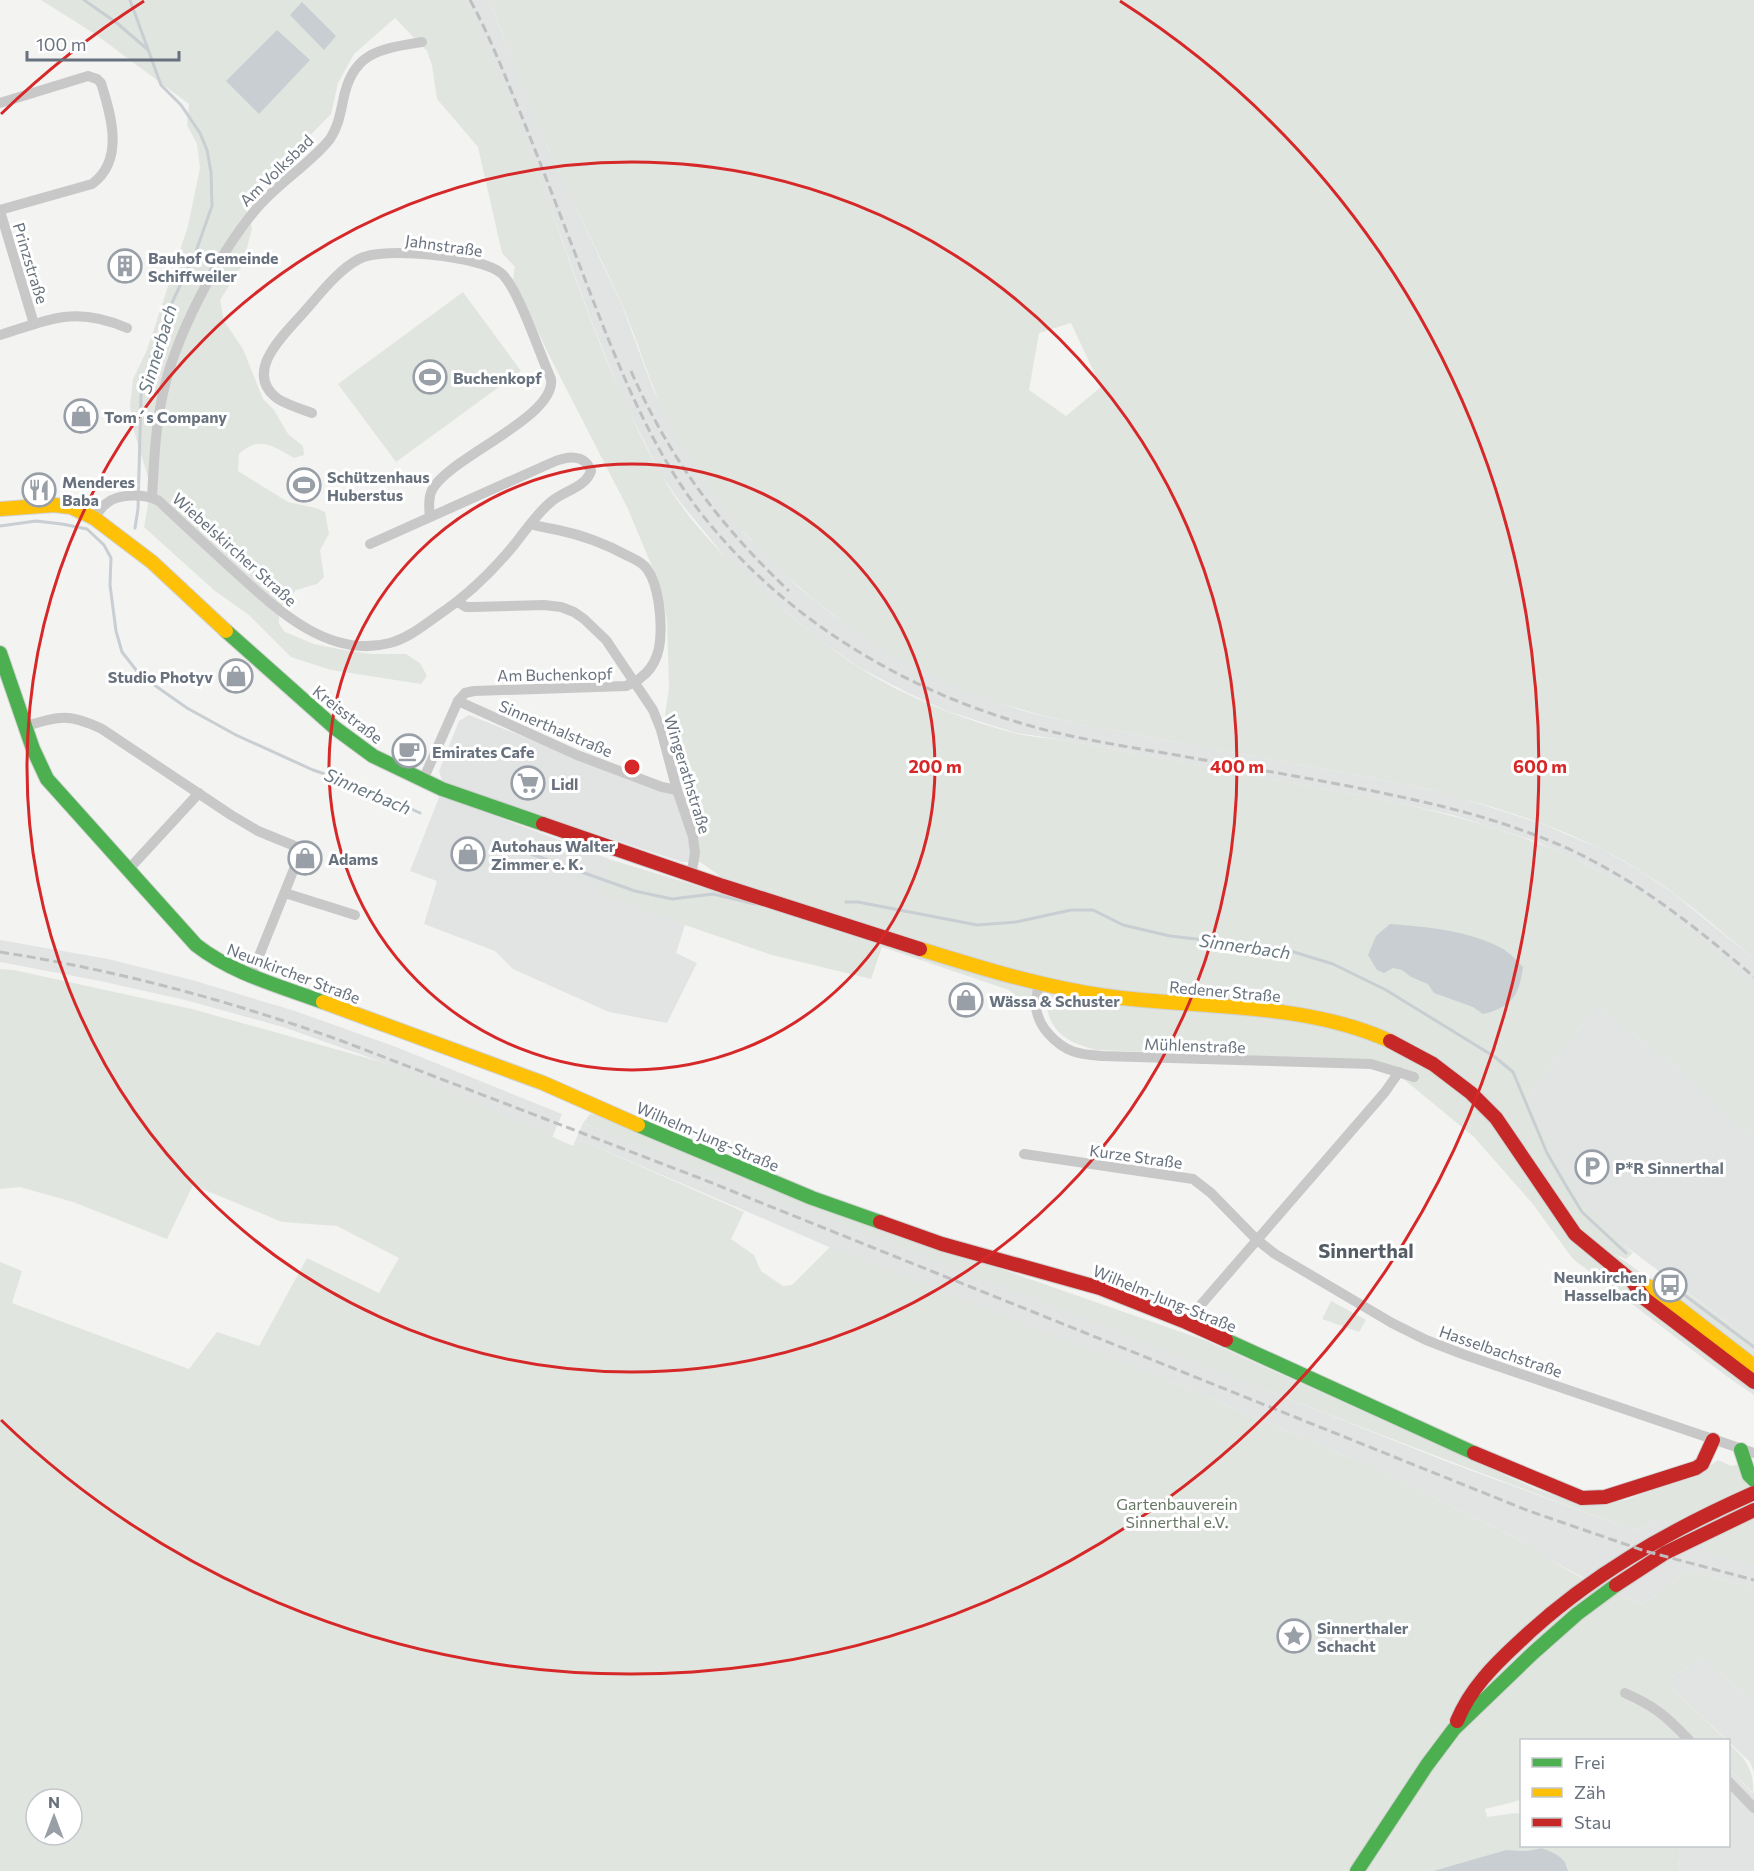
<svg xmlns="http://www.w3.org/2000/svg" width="1754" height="1871" font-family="Commissioner,sans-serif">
<rect width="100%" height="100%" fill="#f3f3f2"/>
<g fill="#e2e3e3">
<path d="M466,0H489L548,148L623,308L653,389L668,420L687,453L705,482L748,537L798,587L834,616L919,669L984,697L1020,710L1068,722L1409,785L1458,797L1542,824L1601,849L1639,870L1674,894L1754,959V986L1662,911L1629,887L1593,867L1535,841L1453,815L1404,804L1064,740L1016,733L947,711L908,693L862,669L820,640L754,585L727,559L680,502L662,476L623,400L590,317L532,157Z"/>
<path d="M469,715L656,789L684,794L698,831L700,862H682L443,783L439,771L459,721Z"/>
<path d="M440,795L612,860L601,893L685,925L676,953L697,963L667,1023L609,1012L513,969L495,951L424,924L437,881L410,871Z"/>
<path d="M0,940L108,959L192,980L295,1011L396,1047L562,1114L552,1138L385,1063L283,1027L185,1000L100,981L0,962Z"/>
<path d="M1596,1006L1693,1080L1741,1128L1754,1138V1342L1620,1242L1588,1211L1571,1187L1555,1160L1527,1097Z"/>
<path d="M583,1123L787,1200L1448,1462L1636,1531L1660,1519L1706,1546L1709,1555L1754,1565V1588L1688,1570L1643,1604L1613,1593L1544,1557L1524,1542L1380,1471L1196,1392L829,1247L581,1140L573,1146Z"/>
<path d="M1703,1658L1754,1703V1772L1750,1762L1675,1691L1668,1679Z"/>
<path d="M1729,1769L1752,1793L1754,1792V1871H1680L1679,1856L1681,1846H1728Z"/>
</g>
<g fill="#e1e5e0" fill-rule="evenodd">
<path d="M41,0H466C488,53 513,106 533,159C572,266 605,375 661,474C687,521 728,562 768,596C797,622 827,646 860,668C903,696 964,720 1014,733C1030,737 1048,738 1064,740L1404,804C1482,822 1558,845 1628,886C1672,913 1715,952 1754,986V1138L1741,1128L1693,1080L1596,1006L1527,1097C1557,1164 1575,1204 1633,1253L1626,1259L1615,1254L1706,1320L1651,1279L1659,1272L1754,1342V1395L1729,1378L1573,1259L1532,1203L1474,1137L1390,1068L1348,1060L1097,1050C1072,1044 1052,1035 1047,1008L1026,1006L1009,990L882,947L871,979L772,955L685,925L600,893L612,860L714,891L719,875L700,862L698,831L676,773L664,722L669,688L667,619L656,576L628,509L549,355L513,280L515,267L502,253L478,147L437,99L432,65L427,51L395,18L354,54L338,83L331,114L244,203L252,228L243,264L220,300L224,321L243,349L263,399L274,410L288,434L303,446L304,455L294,458C273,446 259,435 239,454L238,471L288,502L316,508L325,512L329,534L320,550L324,577L317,584L296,590L279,609V624L285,632L314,644L344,650L371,654H406L420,663L427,676L421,684L331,670L291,657L249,615L215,591L144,527L149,499L148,477L133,428L130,406L133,379L147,350L188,226L200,168L197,144L187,125L189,104L95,34Z"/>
<path d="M489,0H1754V959C1717,928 1680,895 1639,870C1568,827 1489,804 1409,785L1068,722C1029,712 989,701 952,685C831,631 728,537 667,419C649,382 639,343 622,305C599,253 572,202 549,150C527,101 510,50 489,0ZM1071,323L1101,387L1066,416L1029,390L1039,333Z"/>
<path d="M463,292L521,371L396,462L338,384Z"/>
<path d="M0,969L14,970L192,1009L385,1063L573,1146L581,1140L744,1212L731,1239L754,1255L761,1271L783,1286L792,1285L830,1247L1196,1392L1380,1471L1524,1542C1560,1569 1601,1589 1643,1604L1688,1570L1754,1588V1703L1703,1658L1668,1679L1675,1691L1726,1740H1522L1521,1800L1485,1809L1487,1817L1516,1813L1520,1814L1522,1846H1681L1679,1856L1680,1871H1568L1567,1865L1542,1848L1527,1851L1506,1850L1433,1871H0V1262L22,1271L12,1303L189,1369L217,1332L259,1346L307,1258L379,1293L399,1258L337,1226L282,1222L193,1185L167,1239L73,1202L20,1187L0,1189ZM36,1799H72V1835H36Z"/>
<path d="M590,1114L597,1115L790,1195L1207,1341L1536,1489L1575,1502H1603L1625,1500L1701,1472L1718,1460L1731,1466L1754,1462V1565L1709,1555L1706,1546L1660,1519L1636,1531C1283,1401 935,1256 583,1123Z"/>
<path d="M1331,1301L1366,1320L1359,1332L1322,1319Z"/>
<path d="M1728,1743C1745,1758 1754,1768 1753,1793L1729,1769Z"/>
</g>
<g fill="#c8ced1">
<path d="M302,2L336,36L324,50L290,15Z"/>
<path d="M277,30L310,60L259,114L226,81Z"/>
<path d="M1390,924C1427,927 1469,930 1503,949C1510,953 1517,961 1523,967C1519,996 1512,1007 1483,1014L1473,1007L1434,993L1428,984L1411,977L1402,970L1393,968L1384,973L1377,970L1368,955L1376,936Z"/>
<path d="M1542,1848C1554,1853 1566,1857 1568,1871H1433L1506,1850L1527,1851Z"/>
</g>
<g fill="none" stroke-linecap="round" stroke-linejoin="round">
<g stroke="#c8ced1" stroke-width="3">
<path d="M84,0L117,23L147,49"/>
<path d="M130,0L161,85L181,105L200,133L207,150L211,172L212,206L195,254L169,309L152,354L141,396L138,509L135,528"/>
<path d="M0,526L36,521L62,524L87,529L104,545L111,558L110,585L116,631L122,652L140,675L187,708L236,735L313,770L366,788L420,813"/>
<path d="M531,854L635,891L672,899L713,894L755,904"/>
<path d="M846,902H858L977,925L1016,922L1071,910H1093L1123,925L1170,936L1284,949L1333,964L1386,990L1495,1057L1513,1072L1547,1153L1565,1184L1582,1212L1626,1253"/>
<path d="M1659,1276L1754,1347"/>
</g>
<g stroke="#d0d1d1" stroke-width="16">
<g id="fast">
<path d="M226,631L335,728L373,756L442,789L543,824"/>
<path d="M0,653L33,749L47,779L196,945C233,974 280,986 323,1002"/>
<path d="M638,1125L812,1198L880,1222"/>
<path d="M1226,1340L1474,1453"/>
<path d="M1741,1450L1749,1475L1754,1480"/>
<path d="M1357,1871L1427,1765L1454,1729L1533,1653L1577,1614L1616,1585"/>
</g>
</g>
<g stroke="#d0d1d1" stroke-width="16">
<g id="slow">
<path d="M0,509L54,505L71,507L94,518L152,562L226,631"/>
<path d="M920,949C981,968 1042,987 1106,996C1200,1009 1302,1001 1390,1041"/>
<path d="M323,1002L543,1083L638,1125"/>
<path d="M1632,1281L1653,1288L1754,1366"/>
</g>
</g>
<g stroke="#d0d1d1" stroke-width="16">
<g id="jam">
<path d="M543,824L723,886L920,949"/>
<path d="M1390,1041L1433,1064L1471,1093L1496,1118L1575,1234L1632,1281L1645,1299L1754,1382"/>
<path d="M880,1222L942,1244L1100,1288L1186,1322L1226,1340"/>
<path d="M1474,1453L1582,1498L1605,1497L1696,1468L1702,1464L1713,1440"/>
<path d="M1616,1585L1665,1553L1754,1510"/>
<path d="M1457,1721C1470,1689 1494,1665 1519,1642C1587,1577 1668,1531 1754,1493"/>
</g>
</g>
<g stroke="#c8c8c9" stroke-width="10">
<path d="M0,103L88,76L97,79L101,83C111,115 125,160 92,184L0,210"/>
<path d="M0,211L34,324"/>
<path d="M0,335C51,319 75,306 127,328"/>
<path d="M312,413C301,409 288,405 278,399C241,372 286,333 304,312C320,294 338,270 359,259C383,246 481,256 501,273C518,287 540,355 551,379C556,418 449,457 432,490C428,498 429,509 430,517"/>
<path d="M152,497C154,464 155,431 162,398C174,338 218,254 257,208C279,182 309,165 330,139C338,127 340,115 343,101C352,52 379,49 422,42"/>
<path d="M94,518C98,513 101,507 107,503C119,493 146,494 159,501C182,523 206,545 229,566C272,605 326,660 390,643C408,638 423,626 437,616C467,596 491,573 514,545C526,530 537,513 552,501C565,490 585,488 591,471C584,452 565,457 551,463L370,544"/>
<path d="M458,602L466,607H474L544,605L561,607L574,612L584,619L606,640L653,710L661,730L677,790L693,837L695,853L691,876"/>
<path d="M458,701L577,755L662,787L677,790"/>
<path d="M26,726C60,716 69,713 102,729L231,815L258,831L302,849L251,976"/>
<path d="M423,780L458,701L465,693L474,691L626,686C646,678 658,663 660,641C662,621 659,585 647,569C642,562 634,559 628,556C606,544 582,535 558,530C549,528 540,527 531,524"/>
<path d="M128,870L199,793"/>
<path d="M285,893L355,915"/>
<path d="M1039,983C1037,994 1034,1006 1038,1016C1043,1032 1062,1050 1079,1053C1086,1055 1094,1055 1102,1056L1371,1064L1414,1077"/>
<path d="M1024,1154L1193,1179L1211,1193L1256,1239L1275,1254L1392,1323L1426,1340L1465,1355L1754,1453"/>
<path d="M1186,1322L1385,1092L1399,1072"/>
<path d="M1625,1693C1656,1707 1666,1716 1689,1740"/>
<path d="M1728,1781L1754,1808"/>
</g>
<use href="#fast" stroke="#4caf50" stroke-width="14"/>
<use href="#slow" stroke="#ffc107" stroke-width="14"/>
<use href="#jam" stroke="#c62828" stroke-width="14"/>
<g stroke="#bebfc0" stroke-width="3" stroke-dasharray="9 4.5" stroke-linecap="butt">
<path d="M470,0C490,36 504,74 520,112C546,177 571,243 596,308C625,382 655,455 704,517C782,615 895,685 1014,721C1061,736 1111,744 1159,752C1226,764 1292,775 1358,788C1418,800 1478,813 1535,835C1619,866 1687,919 1754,977"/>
<path d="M631,371C669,458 720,526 789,591"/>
<path d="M0,952C117,970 231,1001 342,1041L702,1179L1529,1511L1645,1551L1754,1580"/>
</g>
</g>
<g fill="none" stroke="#d62828" stroke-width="3">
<circle cx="632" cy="767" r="303"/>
<circle cx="632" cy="767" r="605"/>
<path d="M1 114A908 908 0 0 1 144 1M1120 1A908 908 0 1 1 1 1420"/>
</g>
<defs>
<g id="building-ring" transform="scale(1.725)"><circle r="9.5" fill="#fff" stroke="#999fa7" stroke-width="1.5"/><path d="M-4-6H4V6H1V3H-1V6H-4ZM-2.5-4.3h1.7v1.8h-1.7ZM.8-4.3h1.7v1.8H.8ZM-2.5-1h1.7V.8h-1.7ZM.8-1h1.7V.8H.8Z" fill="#999fa7"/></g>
<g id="stadium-ring" transform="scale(1.725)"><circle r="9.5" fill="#fff" stroke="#999fa7" stroke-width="1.5"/><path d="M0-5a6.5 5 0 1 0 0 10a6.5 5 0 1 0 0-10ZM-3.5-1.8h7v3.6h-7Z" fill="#999fa7"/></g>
<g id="shop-ring" transform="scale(1.725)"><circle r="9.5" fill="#fff" stroke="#999fa7" stroke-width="1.5"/><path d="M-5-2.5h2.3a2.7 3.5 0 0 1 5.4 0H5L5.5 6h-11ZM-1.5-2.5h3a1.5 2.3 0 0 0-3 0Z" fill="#999fa7"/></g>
<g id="restaurant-ring" transform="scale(1.725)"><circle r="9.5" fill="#fff" stroke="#999fa7" stroke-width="1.5"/><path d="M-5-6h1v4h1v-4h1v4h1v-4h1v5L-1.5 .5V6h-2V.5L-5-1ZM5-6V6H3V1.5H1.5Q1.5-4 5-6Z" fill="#999fa7"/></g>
<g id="cafe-ring" transform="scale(1.725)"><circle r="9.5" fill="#fff" stroke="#999fa7" stroke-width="1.5"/><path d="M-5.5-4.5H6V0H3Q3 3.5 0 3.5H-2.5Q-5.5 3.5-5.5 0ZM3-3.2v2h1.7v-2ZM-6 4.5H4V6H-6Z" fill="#999fa7"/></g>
<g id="supermarket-ring" transform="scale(1.725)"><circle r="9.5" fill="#fff" stroke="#999fa7" stroke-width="1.5"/><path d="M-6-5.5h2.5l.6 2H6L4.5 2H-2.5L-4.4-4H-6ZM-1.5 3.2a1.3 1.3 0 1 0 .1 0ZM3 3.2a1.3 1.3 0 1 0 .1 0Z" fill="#999fa7"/></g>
<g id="parking-ring" transform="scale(1.725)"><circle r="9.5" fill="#fff" stroke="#999fa7" stroke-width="1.5"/><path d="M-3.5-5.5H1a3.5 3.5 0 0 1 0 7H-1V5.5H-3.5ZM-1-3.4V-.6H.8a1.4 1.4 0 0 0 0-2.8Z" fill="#999fa7"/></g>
<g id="bus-ring" transform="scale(1.725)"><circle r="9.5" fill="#fff" stroke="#999fa7" stroke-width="1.5"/><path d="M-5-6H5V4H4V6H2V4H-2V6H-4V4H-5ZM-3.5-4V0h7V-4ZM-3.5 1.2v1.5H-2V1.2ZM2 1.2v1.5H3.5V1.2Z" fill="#999fa7"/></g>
<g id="sight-ring" transform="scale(1.725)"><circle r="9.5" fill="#fff" stroke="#999fa7" stroke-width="1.5"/><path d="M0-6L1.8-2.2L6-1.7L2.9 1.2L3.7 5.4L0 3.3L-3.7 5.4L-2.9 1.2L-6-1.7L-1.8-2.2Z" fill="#999fa7"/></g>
</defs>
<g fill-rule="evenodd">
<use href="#building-ring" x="125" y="266"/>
<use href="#stadium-ring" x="430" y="377"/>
<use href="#shop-ring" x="81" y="416"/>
<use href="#stadium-ring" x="304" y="485"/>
<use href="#restaurant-ring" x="39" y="490"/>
<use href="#shop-ring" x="236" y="676"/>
<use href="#cafe-ring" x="409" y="751"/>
<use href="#supermarket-ring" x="528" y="783"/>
<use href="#shop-ring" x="468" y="854"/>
<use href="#shop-ring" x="305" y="858"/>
<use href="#shop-ring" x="966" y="1000"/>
<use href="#parking-ring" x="1592" y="1167"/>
<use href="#bus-ring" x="1670" y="1285"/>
<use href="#sight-ring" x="1294" y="1636"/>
</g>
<g text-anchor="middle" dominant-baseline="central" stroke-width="6" stroke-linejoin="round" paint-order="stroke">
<g font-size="16" fill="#68727e" stroke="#fff">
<text transform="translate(276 170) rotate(-44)">Am Volksbad</text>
<text transform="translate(444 245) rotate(8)">Jahnstraße</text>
<text transform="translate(31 263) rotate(73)">Prinzstraße</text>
<text transform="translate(235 549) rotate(42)">Wiebelskircher Straße</text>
<text transform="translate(555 674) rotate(-1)">Am Buchenkopf</text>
<text transform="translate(348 714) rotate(38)">Kreisstraße</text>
<text transform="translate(556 728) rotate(23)">Sinnerthalstraße</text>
<text transform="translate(688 774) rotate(73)">Wingerathstraße</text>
<text transform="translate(294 973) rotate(21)">Neunkircher Straße</text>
<text transform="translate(1225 991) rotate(5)">Redener Straße</text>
<text transform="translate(1195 1045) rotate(2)">Mühlenstraße</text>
<text transform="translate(708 1136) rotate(23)">Wilhelm-Jung-Straße</text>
<text transform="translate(1136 1156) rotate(8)">Kurze Straße</text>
<text transform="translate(1165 1298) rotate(22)">Wilhelm-Jung-Straße</text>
<text transform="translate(1501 1351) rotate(19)">Hasselbachstraße</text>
</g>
<g font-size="16" font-weight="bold" fill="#68727e" stroke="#fff" text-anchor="start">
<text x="148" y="257">Bauhof Gemeinde<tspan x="148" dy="18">Schiffweiler</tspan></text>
<text x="453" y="377">Buchenkopf</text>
<text x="104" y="416">Tom´s Company</text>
<text x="327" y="476">Schützenhaus<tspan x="327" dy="18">Huberstus</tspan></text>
<text x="62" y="481">Menderes<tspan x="62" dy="18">Baba</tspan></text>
<text x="213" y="676" text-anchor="end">Studio Photyv</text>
<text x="432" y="751">Emirates Cafe</text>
<text x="551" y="783">Lidl</text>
<text x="491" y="845">Autohaus Walter<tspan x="491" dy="18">Zimmer e. K.</tspan></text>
<text x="328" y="858">Adams</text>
<text x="989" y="1000">Wässa &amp; Schuster</text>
<text x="1615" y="1167">P*R Sinnerthal</text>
<text x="1647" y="1276" text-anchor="end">Neunkirchen<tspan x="1647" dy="18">Hasselbach</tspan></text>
<text x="1317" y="1627">Sinnerthaler<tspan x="1317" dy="18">Schacht</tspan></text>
</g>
<g font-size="16" fill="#677765" stroke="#fff">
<text x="1177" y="1503">Gartenbauverein<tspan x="1177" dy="18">Sinnerthal e.V.</tspan></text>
</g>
<g font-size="18" font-style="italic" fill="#697982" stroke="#fff">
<text transform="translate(157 349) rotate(-73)">Sinnerbach</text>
<text transform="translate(368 791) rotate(23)">Sinnerbach</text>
<text transform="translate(1245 946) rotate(8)">Sinnerbach</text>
</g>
<g font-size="20" font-weight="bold" fill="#545c65" stroke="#fff">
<text x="1366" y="1250">Sinnerthal</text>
</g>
</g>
<circle cx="632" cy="767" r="9" fill="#d62828" stroke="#fff" stroke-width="3"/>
<g font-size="18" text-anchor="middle" font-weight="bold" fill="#d62828" stroke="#fff" stroke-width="6" stroke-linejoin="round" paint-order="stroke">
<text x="935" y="773">200 m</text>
<text x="1237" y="773">400 m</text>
<text x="1540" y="773">600 m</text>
</g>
<rect x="1520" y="1739" width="210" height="108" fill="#ffffff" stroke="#c3c7cb" stroke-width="1.5"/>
<rect x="1532" y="1758" width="30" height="9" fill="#4caf50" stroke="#c3c7cb" stroke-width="1.5"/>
<text x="1574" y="1769" font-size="18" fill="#68727e">Frei</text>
<rect x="1532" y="1788" width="30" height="9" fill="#ffc107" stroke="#c3c7cb" stroke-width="1.5"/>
<text x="1574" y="1799" font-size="18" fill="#68727e">Zäh</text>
<rect x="1532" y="1818" width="30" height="9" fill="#c62828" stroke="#c3c7cb" stroke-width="1.5"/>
<text x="1574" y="1829" font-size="18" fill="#68727e">Stau</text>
<g transform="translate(54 1817)"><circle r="28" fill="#ffffff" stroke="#c3c7cb" stroke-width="1.5"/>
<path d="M0-4.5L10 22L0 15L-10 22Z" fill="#999fa7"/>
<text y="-9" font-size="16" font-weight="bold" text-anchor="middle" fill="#68727e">N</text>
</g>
<path d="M27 51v9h152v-9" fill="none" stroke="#68727e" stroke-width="3"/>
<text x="36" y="51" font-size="18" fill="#68727e" stroke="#ffffff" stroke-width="4.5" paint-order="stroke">100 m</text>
</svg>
